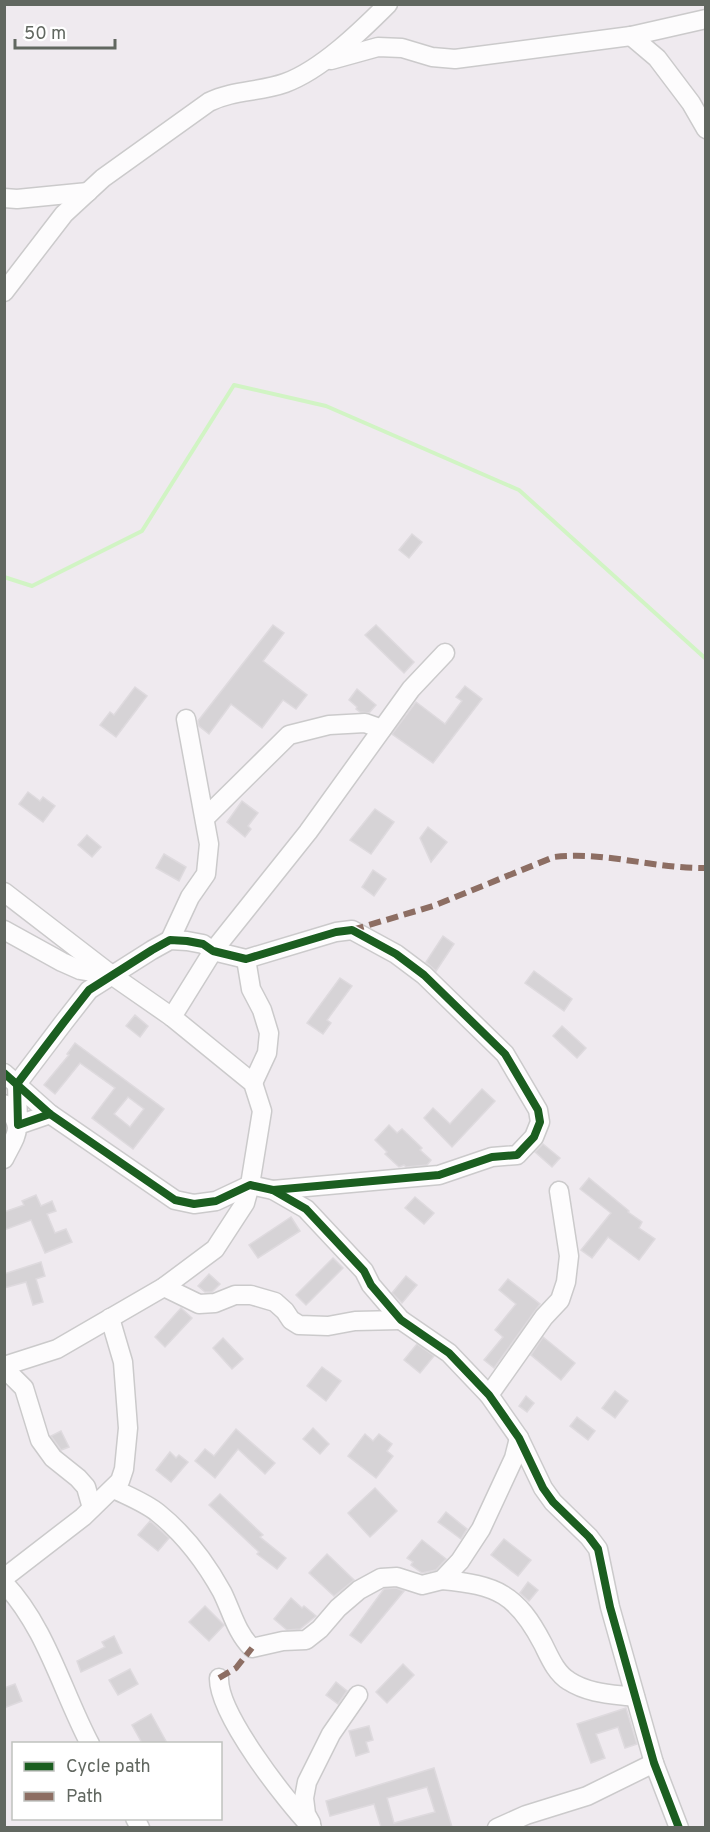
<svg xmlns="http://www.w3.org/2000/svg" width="710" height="1832" font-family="Overpass,sans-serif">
<rect width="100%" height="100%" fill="#efeaef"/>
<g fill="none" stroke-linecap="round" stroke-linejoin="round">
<path stroke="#d1f4c4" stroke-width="4" d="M4,577L32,586L142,531L234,385L326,406L519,490L706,659"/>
</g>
<g fill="#d6d3d6" stroke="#dedade" stroke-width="1.5" fill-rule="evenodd">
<path d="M412,534L422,542L409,558L399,550Z"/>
<path d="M273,625L284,633L263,661L307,695L296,709L283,700L262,728L231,704L209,734L199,726L198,721Z"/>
<path d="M376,625L414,662L404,673L365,635Z"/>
<path d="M465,686L482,699L433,763L392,734L416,702L445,724L462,701L456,697Z"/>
<path d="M135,687L147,696L116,737L100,725L110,712L114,715Z"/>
<path d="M357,689L376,705L369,713L360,712L356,709L357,707L349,700Z"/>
<path d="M28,792L40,801L43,797L55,806L43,822L19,804Z"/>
<path d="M242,801L258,813L248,826L251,829L245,837L227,822Z"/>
<path d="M375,809L394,822L371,854L350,840Z"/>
<path d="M428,827L447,842L431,862L420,838Z"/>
<path d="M87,835L101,847L92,857L78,845Z"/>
<path d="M164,854L186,867L179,881L156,868Z"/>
<path d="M373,870L386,879L374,896L362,887Z"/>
<path d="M443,936L454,944L436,971L426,962Z"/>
<path d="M534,971L572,999L564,1011L525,983Z"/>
<path d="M340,978L352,986L327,1020L331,1023L323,1034L307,1023Z"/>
<path d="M135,1015L148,1026L140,1037L126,1026Z"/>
<path d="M562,1026L586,1048L577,1058L553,1036Z"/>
<path d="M75,1043L164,1109L133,1149L92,1118L115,1088L80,1063L55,1094L44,1085L69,1055L67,1054ZM128,1097L144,1109L130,1127L114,1114Z"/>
<path d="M482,1089L495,1101L452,1147L424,1118L433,1108L450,1124Z"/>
<path d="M389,1125L397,1133L402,1129L422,1148L420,1150L431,1160L427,1165L406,1167L404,1165L399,1167L385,1154L387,1152L375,1140Z"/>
<path d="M543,1144L560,1158L552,1167L535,1152Z"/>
<path d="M589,1178L629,1211L628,1212L642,1222L639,1228L655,1239L639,1260L608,1237L592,1258L581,1250L611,1213L580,1189Z"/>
<path d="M36,1195L41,1206L52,1201L56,1211L47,1214L55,1233L66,1229L72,1242L45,1253L31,1220L4,1230V1212L24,1205L22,1201Z"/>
<path d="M415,1197L434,1213L424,1224L405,1208Z"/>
<path d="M291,1217L300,1231L258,1258L249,1245Z"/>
<path d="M333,1258L343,1268L306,1305L296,1295Z"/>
<path d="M41,1262L45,1276L36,1279L43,1302L33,1305L26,1282L4,1288V1274Z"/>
<path d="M209,1274L220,1284L212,1292H205L198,1286Z"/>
<path d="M406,1276L417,1285L402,1303L392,1293Z"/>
<path d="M508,1279L540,1304L494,1368L484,1360L503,1337L495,1330L516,1304L499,1290Z"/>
<path d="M181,1308L192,1318L165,1347L155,1337Z"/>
<path d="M543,1337L575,1363L561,1380L531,1355Z"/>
<path d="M223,1338L243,1359L232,1369L213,1348Z"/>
<path d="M417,1344L434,1356L420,1373L404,1360Z"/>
<path d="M322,1367L341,1381L326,1401L307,1386Z"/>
<path d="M615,1391L628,1401L615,1418L602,1408Z"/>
<path d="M526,1396L534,1403L527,1412L519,1406Z"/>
<path d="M577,1417L595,1431L588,1440L570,1426Z"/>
<path d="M313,1428L329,1444L320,1454L303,1439Z"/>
<path d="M236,1429L275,1463L265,1474L238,1449L215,1478L195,1461L205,1449L214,1456Z"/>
<path d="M61,1431L69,1447L61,1450L51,1436Z"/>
<path d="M365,1434L373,1441L379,1434L392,1444L387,1451L393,1456L376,1478L348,1456Z"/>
<path d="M170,1452L176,1458L179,1455L188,1462L171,1482L156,1470Z"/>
<path d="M375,1488L397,1511L370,1537L348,1513Z"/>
<path d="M220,1494L263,1535L260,1537L286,1558L277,1569L257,1554L259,1552L209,1505Z"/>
<path d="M446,1512L467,1529L461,1539L438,1522Z"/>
<path d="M150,1521L169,1538L158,1551L138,1535Z"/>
<path d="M504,1539L531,1560L518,1576L491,1555Z"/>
<path d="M422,1540L446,1559L436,1570L422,1573L411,1565L413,1562L407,1558Z"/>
<path d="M327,1554L354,1580L334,1596L309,1573Z"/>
<path d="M528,1582L538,1590L529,1601L520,1593Z"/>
<path d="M396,1588L404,1591L361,1643L350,1635L384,1589Z"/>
<path d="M291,1598L302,1608L304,1606L316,1616L300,1629L287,1630L274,1619Z"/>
<path d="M205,1606L224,1625L209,1641L189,1622Z"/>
<path d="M114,1636L122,1653L81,1672L77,1661L105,1647L102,1642Z"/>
<path d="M403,1664L414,1675L387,1703L376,1692Z"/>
<path d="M130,1669L138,1684L118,1695L109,1680Z"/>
<path d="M336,1682L347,1691L338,1704L326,1695Z"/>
<path d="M15,1684L22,1701L4,1708V1688Z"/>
<path d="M626,1708L637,1744L625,1748L618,1727L596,1734L605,1758L591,1763L577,1724Z"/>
<path d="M151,1714L167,1743H142L132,1725Z"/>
<path d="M369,1726L373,1740L366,1742L369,1752L356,1756L349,1731Z"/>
<path d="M434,1768L452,1827H381L374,1804L330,1816L326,1801ZM427,1787L435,1812L394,1823L387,1798Z"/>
</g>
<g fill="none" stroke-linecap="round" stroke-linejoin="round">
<g stroke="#cbcacb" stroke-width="21">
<g id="minor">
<path d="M631,36L657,58L691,103L706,129"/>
<path d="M331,60L378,47L402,48L432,57L455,59L631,36L706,19"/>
<path d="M4,198L17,199L88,192"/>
<path d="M4,292L64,214L103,178L209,102C233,90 260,92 285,83C321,70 361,31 388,4"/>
<path d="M205,818L289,735L329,725L365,723L382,729"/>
<path d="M4,892L113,976L172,1017"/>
<path d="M4,930L62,962L80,970L109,975"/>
<path d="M170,940L190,897L206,874L209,844L186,719"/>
<path d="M246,959L251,989L262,1010L269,1033L267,1053L253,1083"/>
<path d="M4,1073L50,1114L175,1200L194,1204L216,1201L250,1185L273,1190L306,1209L364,1271L371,1285L401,1320L449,1353L489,1395L519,1438L543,1488L553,1502L589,1537L598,1549L610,1607L654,1763L679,1828"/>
<path d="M4,1104C25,1128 17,1133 4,1159"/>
<path d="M50,1114L18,1125L17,1084L64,1022L89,990L152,950L170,940L187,941L203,944L213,951L246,959L336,932L352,930L396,954L424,975L505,1054L538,1110L540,1122L534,1137L517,1155L492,1157L439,1175L273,1190"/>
<path d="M164,1287L199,1304L215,1303L235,1295H251L275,1302L285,1311L291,1320L299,1325L328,1326L355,1321L401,1320"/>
<path d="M4,1366L57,1349L164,1287L215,1249L245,1203L250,1185L262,1111L253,1083L172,1017L213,951L308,832L411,689L445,653"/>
<path d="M4,1368L24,1388L40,1440L53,1458L78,1478L86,1487L92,1508"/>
<path d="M489,1395L544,1317L560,1300L566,1282L569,1256L559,1191"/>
<path d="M114,1489C128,1496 146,1503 158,1513C184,1534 206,1563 222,1592C232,1612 236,1632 252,1648L283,1641L306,1640L320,1629L338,1608L359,1590L381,1578L397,1577L422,1585L442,1580L460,1561L481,1529L514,1458L519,1438"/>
<path d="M4,1578L83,1517L120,1481L124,1469L128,1428L123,1362L110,1318"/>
<path d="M442,1580C497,1585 517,1594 543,1644C550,1658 556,1673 569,1681C589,1694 613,1694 635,1697"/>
<path d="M4,1583C46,1627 62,1691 90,1744"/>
<path d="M219,1678C218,1714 286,1801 312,1828"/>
<path d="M135,1818L140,1828"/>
<path d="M311,1823L306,1814L304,1798L307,1782L331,1734L358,1695"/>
<path d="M497,1828L526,1815L587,1796L654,1763"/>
</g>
</g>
<use href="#minor" stroke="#fdfcfd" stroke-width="18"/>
<g stroke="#8d6e63" stroke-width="6" stroke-dasharray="12 6" stroke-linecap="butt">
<path d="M352,930L433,906L554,857C605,851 655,869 706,868"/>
<path d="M219,1678L236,1668L252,1648"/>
</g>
<g stroke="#fff" stroke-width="11">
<g id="cycleway">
<path d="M4,1073L50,1114L175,1200L194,1204L216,1201L250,1185L273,1190L306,1209L364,1271L371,1285L401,1320L449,1353L489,1395L519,1438L543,1488L553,1502L589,1537L598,1549L610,1607L654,1763L679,1828"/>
<path d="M50,1114L18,1125L17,1084L64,1022L89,990L152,950L170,940L187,941L203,944L213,951L246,959L336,932L352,930L396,954L424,975L505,1054L538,1110L540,1122L534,1137L517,1155L492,1157L439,1175L273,1190"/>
</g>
</g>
<use href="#cycleway" stroke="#1b5e20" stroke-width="8"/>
</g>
<rect width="710" height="1832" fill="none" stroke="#616760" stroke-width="12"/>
<rect x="12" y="1742" width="210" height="78" fill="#ffffff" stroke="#c0c2bf" stroke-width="1.5"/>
<rect x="24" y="1762" width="30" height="9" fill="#1b5e20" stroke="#c0c2bf" stroke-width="1.5"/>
<text x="66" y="1772" font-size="18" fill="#616760">Cycle path</text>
<rect x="24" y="1792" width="30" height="9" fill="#8d6e63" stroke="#c0c2bf" stroke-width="1.5"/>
<text x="66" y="1802" font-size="18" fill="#616760">Path</text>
<path d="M15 39v9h100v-9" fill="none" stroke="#616760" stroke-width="3"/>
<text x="24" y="39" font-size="18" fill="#616760" stroke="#ffffff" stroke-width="4.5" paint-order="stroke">50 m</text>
</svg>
